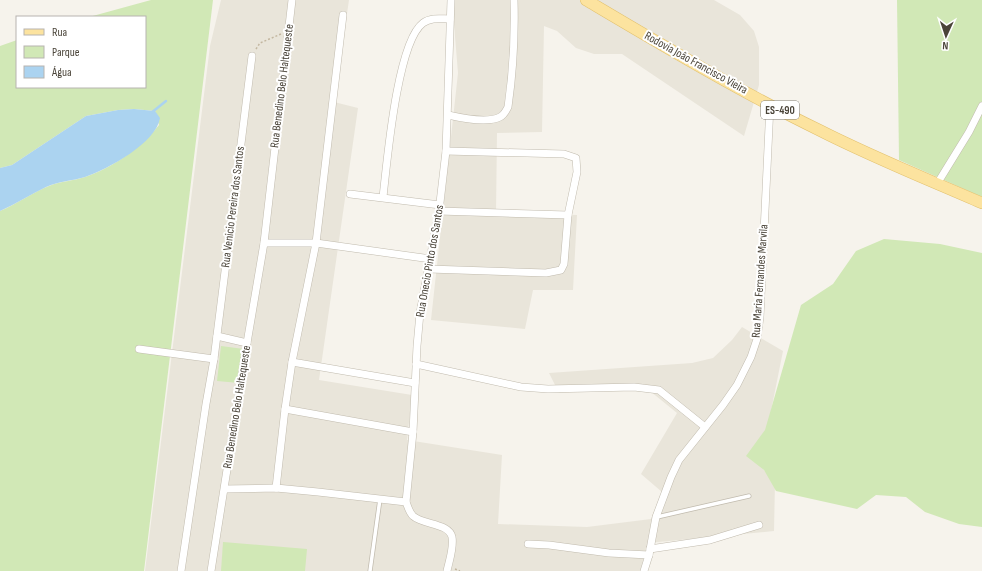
<svg xmlns="http://www.w3.org/2000/svg" width="982" height="571" font-family="'Sofia Sans Condensed',sans-serif">
<rect width="100%" height="100%" fill="#f6f3ec"/>
<g fill="#e9e5da">
<path d="M221,0H349L334,102L358,108L319,380L412,395L407,440L502,455L498,524L587,527L651,519L662,492L641,474L677,413L650,391L624,386L559,393L549,373L692,363L713,358L732,340L742,327L783,351L769,421L760,455L763,469L775,482L774,531L648,543L640,571H145L210,46Z"/>
<path d="M452,0H714L740,15L754,31L759,47V85L744,136L622,54H594L576,48L557,31L544,26L542,132L497,133L496,213L577,215L573,290H533L525,329L431,320L458,73Z"/>
</g>
<g fill="#d1e8b6">
<path d="M151,0H213L144,571H0V211C17,204 33,192 49,186C61,181 73,181 85,177C111,169 142,147 159,125L155,111L134,109L118,110L86,116L12,165L0,168V46L17,40V87H145V17H89Z"/>
<path d="M897,0H982V197L899,160Z"/>
<path d="M884,239L940,244L982,253V527L959,524L925,512L906,497L876,495L857,509L776,491L764,470L746,456L765,430L801,305L833,284L856,251Z"/>
<path d="M221,346L244,349L239,383L217,381Z"/>
<path d="M223,542L307,549L305,571H221Z"/>
</g>
<path fill="#abd3f0" d="M134,109L155,111L160,118C156,143 108,169 85,177C72,181 59,181 46,187C31,194 16,204 0,211V168L12,165L86,116L118,110Z"/>
<g fill="none" stroke-linecap="round" stroke-linejoin="round">
<path stroke="#abd3f0" stroke-width="2.5" d="M151,113L166,101"/>
<g stroke="#c1bbae" stroke-width="5">
<g id="service">
<path d="M657,517L749,496"/>
<path d="M370,571L380,499"/>
</g>
</g>
<g stroke="#c1bbae" stroke-width="8">
<g id="minor">
<path d="M448,115C461,118 488,123 500,117C504,115 506,111 508,107C513,72 515,36 514,0"/>
<path d="M937,184L969,132L982,106"/>
<path d="M350,194L440,205"/>
<path d="M383,197C387,163 397,42 423,23C431,17 441,19 450,19"/>
<path d="M439,211L568,215"/>
<path d="M264,243H316L431,259"/>
<path d="M429,269L546,273L561,270L564,264L568,215L577,172L576,158L564,154L446,151"/>
<path d="M217,336L247,343"/>
<path d="M139,349L214,359"/>
<path d="M292,362L415,383"/>
<path d="M416,364L521,387L548,389L634,387L659,390L705,427"/>
<path d="M285,409L413,432"/>
<path d="M276,488L285,409L292,362L316,243L343,15"/>
<path d="M225,489L276,488L318,492L406,502"/>
<path d="M528,544L549,545L609,553L649,555"/>
<path d="M650,549L710,540L759,525"/>
<path d="M181,571L206,404L214,359L252,56"/>
<path d="M211,571L247,343L264,243L292,0"/>
<path d="M447,571C449,561 454,548 452,537C449,523 423,525 413,516C409,512 408,507 406,502L413,432L417,346L420,313L439,211L446,151L451,0"/>
<path d="M644,571L649,555L656,517L671,477L679,460L723,405L737,385L751,357L757,339L760,317L770,105"/>
</g>
</g>
<g stroke="#e2c16e" stroke-width="12">
<path id="primary" d="M586,0C662,45 739,91 819,130C872,157 927,179 982,203"/>
</g>
<g stroke="#c3b7a0" stroke-width="1.5" stroke-dasharray="2 2" stroke-linecap="butt">
<path d="M256,49L260,43L281,34"/>
<path d="M455,569L460,571"/>
</g>
<use href="#service" stroke="#fff" stroke-width="3.5"/>
<use href="#minor" stroke="#fff" stroke-width="7"/>
<use href="#primary" stroke="#fce39f" stroke-width="11"/>
</g>
<g text-anchor="middle" dominant-baseline="central" stroke-width="4" stroke-linejoin="round" paint-order="stroke">
<rect fill="#fff" stroke="#807c74" stroke-width="1" x="761" y="101" width="38" height="18" rx="3"/>
<g font-size="11" font-weight="bold" fill="#4a4439">
<text x="780" y="110">ES-490</text>
</g>
<g font-size="12" fill="#4a4439" stroke="#fff">
<text transform="translate(696 63) rotate(29)">Rodovia João Francisco Vieira</text>
<text transform="translate(282 86) rotate(-83)">Rua Benedino Belo Haltequeste</text>
<text transform="translate(233 207) rotate(-83)">Rua Venicio Pereira dos Santos</text>
<text transform="translate(430 261) rotate(-80)">Rua Onecio Pinto dos Santos</text>
<text transform="translate(760 281) rotate(-86)">Rua Maria Fernandes Marvila</text>
<text transform="translate(237 407) rotate(-81)">Rua Benedino Belo Haltequeste</text>
</g>
</g>
<rect x="16" y="16" width="130" height="72" fill="#ffffff" stroke="#b7b4b0"/>
<rect x="24" y="29" width="20" height="6" fill="#fce39f" stroke="#b7b4b0"/>
<text x="52" y="36" font-size="12" fill="#4a4439">Rua</text>
<rect x="24" y="46" width="20" height="12" fill="#d1e8b6" stroke="#b7b4b0"/>
<text x="52" y="56" font-size="12" fill="#4a4439">Parque</text>
<rect x="24" y="66" width="20" height="12" fill="#abd3f0" stroke="#b7b4b0"/>
<text x="52" y="76" font-size="12" fill="#4a4439">Água</text>
<g transform="translate(946 36) rotate(183)" stroke="#ffffff" stroke-width="3" paint-order="stroke">
<path d="M0-3L7 15L0 10L-7 15Z" fill="#4a4439"/>
<text y="-6" font-size="11" font-weight="bold" text-anchor="middle" fill="#4a4439">N</text>
</g>
</svg>
